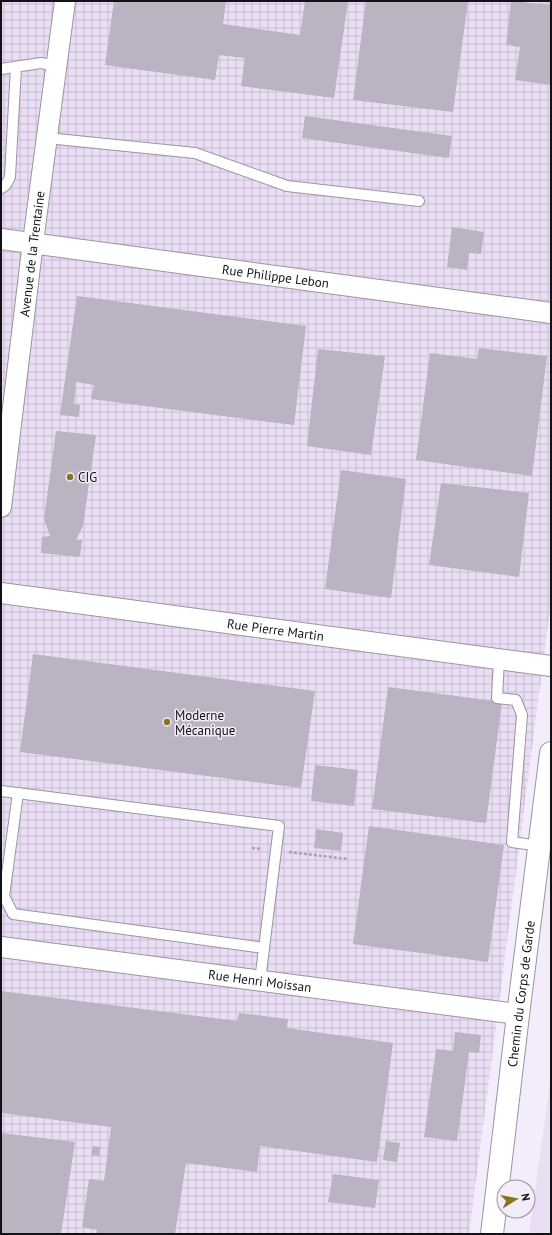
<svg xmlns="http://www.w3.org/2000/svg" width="552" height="1235" font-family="'PT Sans',sans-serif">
<defs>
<pattern id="industrial-grid" width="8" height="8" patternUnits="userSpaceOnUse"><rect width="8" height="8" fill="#e9def4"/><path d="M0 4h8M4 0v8" fill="none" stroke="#c7bdd0"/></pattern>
</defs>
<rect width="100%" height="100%" fill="#f3ecfb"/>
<path fill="#e9def4" d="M551,1076V1234H529Z"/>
<path fill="url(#industrial-grid)" d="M1,1H551V602L469,1234H1Z"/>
<g fill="#bab3c1">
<path d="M114,1H226L223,24L300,35L305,1H348L334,98L241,86L245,58L219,55L215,80L105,65Z"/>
<path d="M366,1H468L453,112L353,100Z"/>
<path d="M511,1L551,5V85L515,80L520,47L506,45Z"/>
<path d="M305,116L452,136L449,158L302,138Z"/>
<path d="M452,227L484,232L481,254L469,253L467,270L447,267Z"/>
<path d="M77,296L306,326L294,425L91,399L94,385L76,382L74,404L80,405L79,417L60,415Z"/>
<path d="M479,348L547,356L532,476L416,460L430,353L477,359Z"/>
<path d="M318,349L385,356L371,455L307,446Z"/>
<path d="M56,431L96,435L83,526L76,540H82L80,557L41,553L42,537L50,536L44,519Z"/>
<path d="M341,470L406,479L391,598L325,589Z"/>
<path d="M441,483L529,493L519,577L429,565Z"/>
<path d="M33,654L315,691L301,788L20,752Z"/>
<path d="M388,687L502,702L486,823L372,809Z"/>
<path d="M315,765L358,770L354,806L311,801Z"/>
<path d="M369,826L504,845L488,962L353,944Z"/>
<path d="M316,829L343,833L341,851L314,848Z"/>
<path d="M1,991L237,1021L239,1013L288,1019L287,1028L393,1043L377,1162L260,1146L257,1172L186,1163L175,1234H96L97,1230L82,1227L89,1179L104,1181L111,1127L1,1113Z"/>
<path d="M455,1032L481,1035L479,1053L469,1052L457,1141L424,1137L436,1049L453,1051Z"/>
<path d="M1,1133L75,1142L61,1234H1Z"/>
<path d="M386,1141L400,1143L397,1162L383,1160Z"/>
<path d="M93,1146L100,1147L99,1156L91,1155Z"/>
<path d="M333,1174L379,1180L375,1208L328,1202Z"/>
</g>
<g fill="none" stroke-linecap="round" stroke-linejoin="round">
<g stroke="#9b94a2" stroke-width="12">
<g id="lane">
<path d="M1,69L41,63L57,66"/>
<path d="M47,138L195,153L287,186L419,201"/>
<path d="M1,188C6,187 8,181 10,177L16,67"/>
<path d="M499,660L497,698L516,700L522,715L512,842L540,846"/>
<path d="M1,791L279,826L260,981"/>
<path d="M18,793L4,896L13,914L264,948"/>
</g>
</g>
<g stroke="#9b94a2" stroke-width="22">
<g id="street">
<path id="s1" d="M1,239L551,313"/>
<path id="s2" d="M1,507L33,242L65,1"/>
<path id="s3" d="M1,593L551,666"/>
<path id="s4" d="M1,947L510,1013L518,1015"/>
</g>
</g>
<g stroke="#9b94a2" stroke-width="24">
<g id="secondary">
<path id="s5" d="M492,1234L518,1015L551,753"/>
</g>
</g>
<g stroke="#a7a2ad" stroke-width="2.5" stroke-dasharray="3 2" stroke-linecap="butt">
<path d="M252,848L262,849"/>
<path d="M289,852L348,859"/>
</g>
<use href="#lane" stroke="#fff" stroke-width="10"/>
<use href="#street" stroke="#fff" stroke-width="20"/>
<use href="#secondary" stroke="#fff" stroke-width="22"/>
</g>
<g fill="#86771c" stroke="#f3ecfb" stroke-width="1.5">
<circle cx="70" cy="477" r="4"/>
<circle cx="167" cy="722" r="4"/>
</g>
<g text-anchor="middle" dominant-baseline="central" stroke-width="3" stroke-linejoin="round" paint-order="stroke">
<g font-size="13" fill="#131116" stroke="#f3ecfb">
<text stroke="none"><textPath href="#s2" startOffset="255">Avenue de la Trentaine</textPath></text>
<text stroke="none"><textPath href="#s1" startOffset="277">Rue Philippe Lebon</textPath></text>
<text stroke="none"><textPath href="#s3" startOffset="277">Rue Pierre Martin</textPath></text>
<text stroke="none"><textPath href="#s4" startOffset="261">Rue Henri Moissan</textPath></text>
<text stroke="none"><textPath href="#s5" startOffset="242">Chemin du Corps de Garde</textPath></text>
</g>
<g font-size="13" fill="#131116" stroke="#f3ecfb" text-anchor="start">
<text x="78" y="477">CIG</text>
<text x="175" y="715">Moderne<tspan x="175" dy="15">Mécanique</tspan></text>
</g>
</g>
<rect width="552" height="1235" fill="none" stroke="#131116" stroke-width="4"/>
<g transform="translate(516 1199) rotate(79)"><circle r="19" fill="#f3ecfb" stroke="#99949f"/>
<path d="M0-3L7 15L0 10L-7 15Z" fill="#86771c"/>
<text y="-6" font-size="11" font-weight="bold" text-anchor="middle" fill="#131116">N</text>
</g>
</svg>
